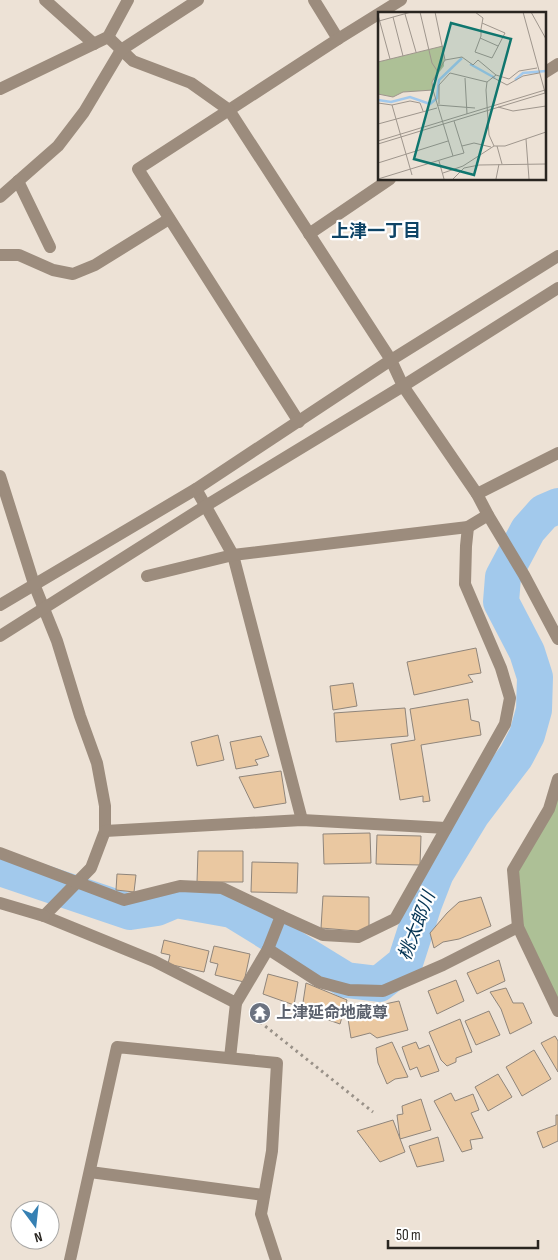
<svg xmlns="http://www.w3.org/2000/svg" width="558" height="1260" font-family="'Sofia Sans Condensed','Noto Sans JP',sans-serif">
<rect width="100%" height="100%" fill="#ede2d6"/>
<path fill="#adc096" d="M558,779V1011L518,927L513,870Z"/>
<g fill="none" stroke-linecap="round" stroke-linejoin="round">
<path stroke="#a2c9ec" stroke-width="36" d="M0,868L130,912L157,908L176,900L232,910L346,980L379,984L405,963L424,904L436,873L472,814L516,756L527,735L534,710L535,677L527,652L501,602L503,577L528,530L544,512L558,506"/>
</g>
<g fill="#eac8a1" stroke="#8f857b">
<path d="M476,648L481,673L468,675L473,682L414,695L407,662Z"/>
<path d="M353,683L357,706L333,710L330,686Z"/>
<path d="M468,699L471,720L479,722L481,735L421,745L430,801L423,802V796L400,800L391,744L415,740L410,709Z"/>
<path d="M405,708L408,736L336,742L334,713Z"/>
<path d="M218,735L224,760L197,766L191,742Z"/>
<path d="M261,736L269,756L255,760L258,765L236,769L230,742Z"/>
<path d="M281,771L286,803L254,808L239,777Z"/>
<path d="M370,833L371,863L324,864L323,834Z"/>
<path d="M377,835L421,836L420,865L376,864Z"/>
<path d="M198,851H243V882H197Z"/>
<path d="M252,862L298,863L297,893L251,892Z"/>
<path d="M117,874L136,875L134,892L116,890Z"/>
<path d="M323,896L369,897V932L321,928Z"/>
<path d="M481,897L491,926L459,939L443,942L434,948L430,933L447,913L459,902Z"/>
<path d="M164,940L209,951L204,972L168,964L170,955L161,953Z"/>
<path d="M214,946L250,954L244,982L215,975L218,964L210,962Z"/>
<path d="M499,960L505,981L477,994L467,973Z"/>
<path d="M268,974L298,982L294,1005L263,994Z"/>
<path d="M456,980L464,1001L437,1014L428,991Z"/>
<path d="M306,983L347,1000L340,1024L320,1017L324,1015L302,1009Z"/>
<path d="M506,988L513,1003H523L532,1023L510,1034L501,1009L490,992Z"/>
<path d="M399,1001L408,1030L377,1038L370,1033L351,1038L347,1012Z"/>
<path d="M489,1011L500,1035L476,1045L465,1021Z"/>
<path d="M460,1019L472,1052L456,1058V1062L447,1066L441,1060L429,1032Z"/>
<path d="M555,1036L558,1041V1072L541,1043Z"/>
<path d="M392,1042L408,1077L395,1079L387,1084L378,1063L376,1048Z"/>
<path d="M416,1042L419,1049L429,1045L439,1071L421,1077L417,1067L410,1070L402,1047Z"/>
<path d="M534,1050L551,1079L522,1096L506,1067Z"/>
<path d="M498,1074L512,1097L488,1111L475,1087Z"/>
<path d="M451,1093L455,1101L473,1094L479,1110L471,1113L483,1138L470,1140L472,1149L462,1152L434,1101Z"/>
<path d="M421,1099L431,1130L400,1139L397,1115L403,1114L402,1106Z"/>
<path d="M556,1115H558V1141L543,1148L537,1132L556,1125Z"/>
<path d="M393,1120L405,1152L380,1162L357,1131Z"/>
<path d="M438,1137L444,1161L417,1167L409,1146Z"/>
</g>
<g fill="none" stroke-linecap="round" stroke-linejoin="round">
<path stroke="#999188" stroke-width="3" stroke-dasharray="2.5 4" stroke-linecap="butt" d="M250,1014L373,1112"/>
<g stroke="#9c8c7d" stroke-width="12">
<path d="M45,0L94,44"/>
<path d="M314,0L338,39"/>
<path d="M401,0L338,39L229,110L391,360L403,386L477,494L488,515L524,575L558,639"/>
<path d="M108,37L133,61L191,83L229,110L138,169L299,422"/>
<path d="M544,73L558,64"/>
<path d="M0,89L108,37L128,0"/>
<path d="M18,181L50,247"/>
<path d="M0,197L58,146L84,112L121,50L198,0"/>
<path d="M309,234L390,179"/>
<path d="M0,255H19L53,270L73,274L95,265L169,219"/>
<path d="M0,476L34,584L57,641L80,716L97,763L105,806V831L91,868L44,916L154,961L236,1003L268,949L319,982L349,990L383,991L443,965L518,927"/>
<path d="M196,489L233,555L302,820"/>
<path d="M477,494L558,453"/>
<path d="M147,576L233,555L468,527L488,515"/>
<path d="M0,605L196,489L391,360L558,256"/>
<path d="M0,636L207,505L403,386L558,288"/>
<path d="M558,779L549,809L513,870L518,927L558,1011"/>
<path d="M105,831L302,820L446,828"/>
<path d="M0,853L124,900L180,886L222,888L281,916"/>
<path d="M0,903L44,916"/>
<path d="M268,949L281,916L323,935L358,937L395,919L505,724L510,698L501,668L465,584L466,546L468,527"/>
<path d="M230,1058L236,1003"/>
<path d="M90,1172L264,1195"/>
<path d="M70,1260L117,1047L277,1063L272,1151L261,1214L276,1260"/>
</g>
</g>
<defs>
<g id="temple-disc" transform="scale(1.125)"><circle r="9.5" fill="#6b7280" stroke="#fff"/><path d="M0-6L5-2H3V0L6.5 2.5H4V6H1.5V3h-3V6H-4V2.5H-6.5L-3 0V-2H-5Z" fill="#fff"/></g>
</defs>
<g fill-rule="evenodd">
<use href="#temple-disc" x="260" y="1013"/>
</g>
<g text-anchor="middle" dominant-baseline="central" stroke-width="4.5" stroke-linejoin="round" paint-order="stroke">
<g font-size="16" font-weight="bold" fill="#5b616d" stroke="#fff" text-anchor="start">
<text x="276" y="1013">上津延命地蔵尊</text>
</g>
<g font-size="18" font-weight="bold" fill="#0e4466" stroke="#fff">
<text x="376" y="231">上津一丁目</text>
</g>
<g font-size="18" font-style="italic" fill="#033353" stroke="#fff">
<text transform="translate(417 926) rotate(-69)">桃太郎川</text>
</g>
</g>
<g transform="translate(378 12)">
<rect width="168" height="168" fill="#ede2d6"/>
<path d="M65,34L66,54L54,70L55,78L25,80L15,85L0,82V50Z" fill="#adc096"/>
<path fill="none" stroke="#a2c9ec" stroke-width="2.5" d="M92,52L117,66M137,68L145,61L168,59M0,88L13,90L32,85L52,92L59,86L61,68L84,46"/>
<path fill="none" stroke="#9f968d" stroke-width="1" d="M42,0L54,51L60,60M97,0L105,6L103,17V24L97,40L114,46L127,21L104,11M145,0L168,84M153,0L168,27M27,2L38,40M0,3L12,47M15,5L25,44M1,9L33,0M102,26L120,34M67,48L84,45L95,53L100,48L118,63L109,70L108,78L111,123L116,134H127L168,120M0,50L65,34M118,63L131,67L141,59L159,56M114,65L129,73L145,64L161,61M87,66L89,102M0,82L15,85L25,80L55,78M0,91L14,93L32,89L42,91L45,99M61,92V73L72,61L109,70M14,93L34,163M59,93L97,96M120,95L135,99L168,94M0,112L59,96M148,127L151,167M0,129L167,78M0,132L167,81M84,134L96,131L113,135M119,134L124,152M75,144L86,141L76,109M61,149L66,167M0,151L70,129M65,161L85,154L116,134M0,167L75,144L55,78L54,70L67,48L57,0M75,167L86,156L101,153L168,152M118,167L121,152"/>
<path fill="#0f766e" fill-opacity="0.15" stroke="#0f766e" stroke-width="2.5" d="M73,11L133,27L96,163L36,147Z"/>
<rect width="168" height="168" fill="none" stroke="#292520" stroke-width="2.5"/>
</g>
<g transform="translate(35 1225) rotate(165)"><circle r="24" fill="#ffffff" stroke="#a9a8a6"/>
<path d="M0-4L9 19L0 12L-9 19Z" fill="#3680b3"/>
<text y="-8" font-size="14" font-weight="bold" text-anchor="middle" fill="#292520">N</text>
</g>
<path d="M388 1240v8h150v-8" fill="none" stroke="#292520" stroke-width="2.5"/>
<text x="396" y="1240" font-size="15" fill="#292520" stroke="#ffffff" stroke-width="4" paint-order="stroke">50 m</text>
</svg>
